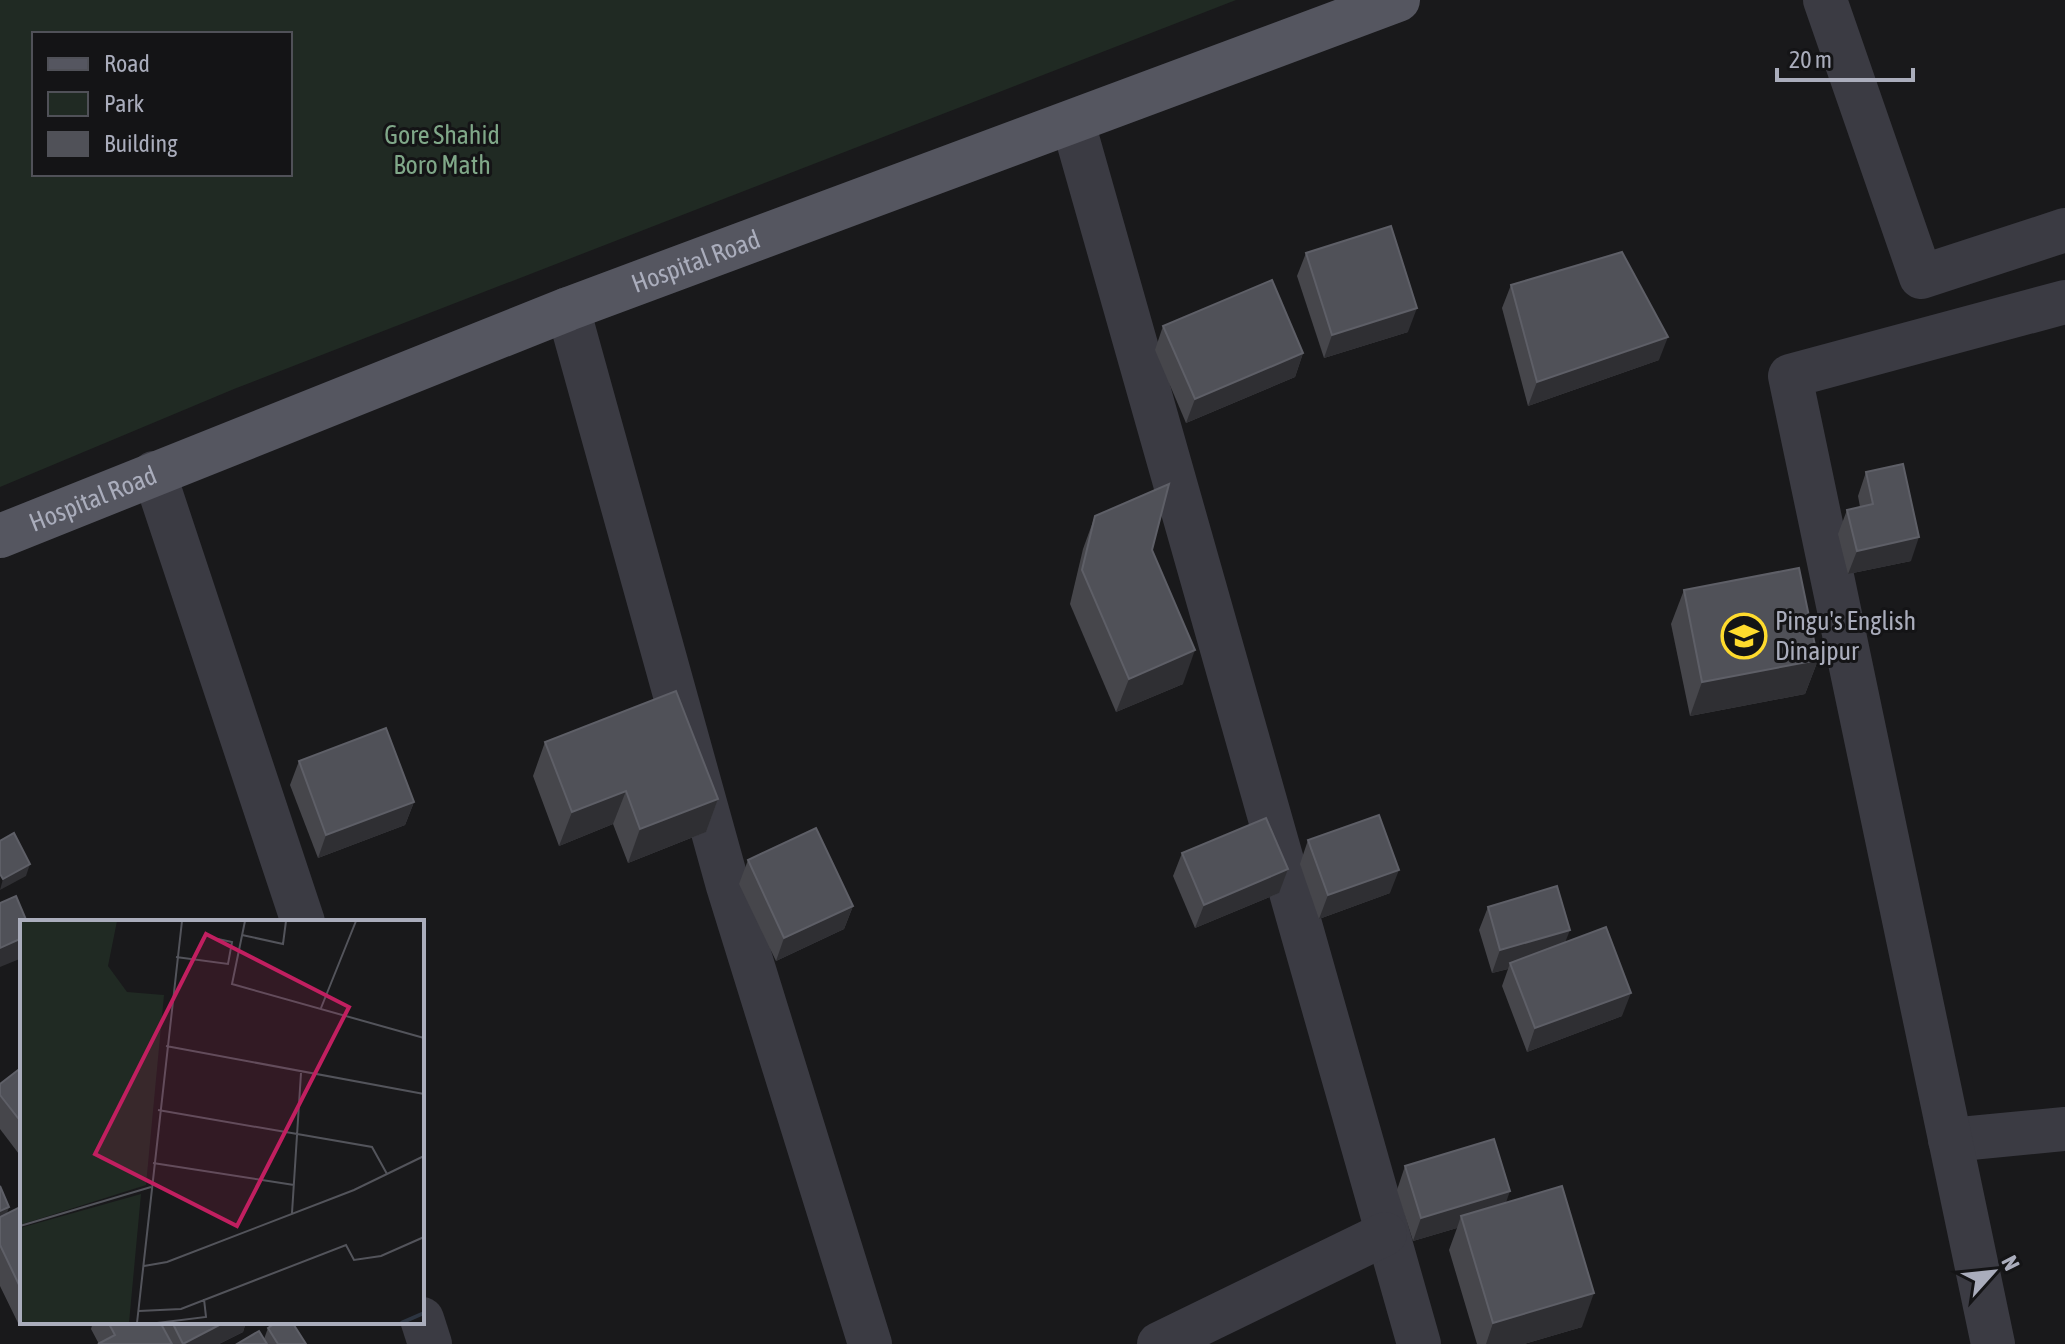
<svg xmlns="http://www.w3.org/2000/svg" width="2065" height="1344" font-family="'Asap Condensed',sans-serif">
<rect width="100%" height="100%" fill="#19191b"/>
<path fill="#202a23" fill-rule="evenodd" d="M0,0H1236L234,389L0,487ZM34,34H290V174H34Z"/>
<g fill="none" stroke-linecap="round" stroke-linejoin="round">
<g stroke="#3b3b43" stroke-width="44">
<path d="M1825,0L1921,277L2065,230"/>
<path d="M1073,123L1419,1344"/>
<path d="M568,309L728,886L870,1344"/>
<path d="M154,473L303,922"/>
<path d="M1950,1140L2065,1129"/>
<path d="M422,1319L430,1344"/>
<path d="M1159,1344L1385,1234"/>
<path d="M1993,1344L1790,376L2065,302"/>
</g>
<path stroke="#555660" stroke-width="44" id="s1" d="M0,536L568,309L1398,0"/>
</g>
<g fill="#46464b">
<path d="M1306,253L1408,332L1324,358L1297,276Z"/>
<path d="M1511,285L1659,360L1528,406L1502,308Z"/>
<path d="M1163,326L1303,353L1295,377L1186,423L1155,350Z"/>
<path d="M1866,472L1911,561L1848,574L1838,534L1847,510L1860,507L1858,496Z"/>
<path d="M1095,516L1152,550L1183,684L1116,712L1070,604L1083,549Z"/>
<path d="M1684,590L1818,660L1805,694L1690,716L1671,624Z"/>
<path d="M545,742L718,799L706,832L628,863L613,824L559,846L533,776Z"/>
<path d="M299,761L414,802L405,825L318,858L290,785Z"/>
<path d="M1308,840L1390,893L1319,919L1300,864Z"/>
<path d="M1182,853L1279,893L1195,928L1173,876Z"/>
<path d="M748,860L853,906L844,929L776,961L739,884Z"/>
<path d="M1488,907L1566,942L1622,1016L1527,1052L1502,986L1508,969L1492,973L1479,930Z"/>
<path d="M22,1067V1158L0,1129V1084Z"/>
<path d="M1405,1166L1506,1203L1582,1327L1524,1344H1477L1449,1250L1457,1228L1413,1241L1397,1190Z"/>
<path d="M0,1186L9,1207L6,1214L22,1206V1321L18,1323L0,1286Z"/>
<path d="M93,1322H246L243,1332L219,1344H98H99L91,1329Z"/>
<path d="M268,1328L306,1344H237L264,1339Z"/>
</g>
<g fill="#2f2f33">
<path d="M1417,308L1408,332L1324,358L1332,335Z"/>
<path d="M1668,337L1659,360L1528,406L1537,382Z"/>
<path d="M1303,353L1295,377L1186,423L1195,399Z"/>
<path d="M1919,537L1911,561L1848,574L1857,551Z"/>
<path d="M1195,650L1183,684L1116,712L1129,679Z"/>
<path d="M1818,660L1805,694L1690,716L1702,682Z"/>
<path d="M626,791L613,824L559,846L572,812Z"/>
<path d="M718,799L706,832L628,863L640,829Z"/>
<path d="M414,802L405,825L318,858L326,835Z"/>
<path d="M30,864L26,876L0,890L3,879Z"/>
<path d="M1288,869L1279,893L1195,928L1204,905Z"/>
<path d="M1399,870L1390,893L1319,919L1328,895Z"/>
<path d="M853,906L844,929L776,961L784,938Z"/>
<path d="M1570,930L1561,953L1510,963L1508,969L1492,973L1500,950Z"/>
<path d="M22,938V958L0,967V948Z"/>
<path d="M1631,993L1622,1016L1527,1052L1535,1028Z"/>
<path d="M1510,1191L1502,1214L1461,1216L1457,1228L1413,1241L1421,1218Z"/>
<path d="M9,1207L5,1219L0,1221V1211Z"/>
<path d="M1594,1293L1582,1327L1524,1344H1486L1493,1323Z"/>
<path d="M22,1311V1321L18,1323Z"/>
<path d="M225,1322H246L243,1332L219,1344H183Z"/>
</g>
<g fill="#505158" stroke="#5e5f67" stroke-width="2">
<path d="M1391,226L1417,308L1332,335L1306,253Z"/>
<path d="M1622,252L1668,337L1537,382L1511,285Z"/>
<path d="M1272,280L1303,353L1195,399L1163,326Z"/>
<path d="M1903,464L1919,537L1857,551L1847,510L1873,504L1866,472Z"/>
<path d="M1169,484L1152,550L1195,650L1129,679L1082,570L1095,516Z"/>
<path d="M1799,568L1818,660L1702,682L1684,590Z"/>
<path d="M676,691L718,799L640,829L626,791L572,812L545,742Z"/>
<path d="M386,728L414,802L326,835L299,761Z"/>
<path d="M1379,815L1399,870L1328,895L1308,840Z"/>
<path d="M1266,818L1288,869L1204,905L1182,853Z"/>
<path d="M816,828L853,906L784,938L748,860Z"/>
<path d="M14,833L30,864L3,879L0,874V841Z"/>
<path d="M1557,886L1570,930L1500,950L1488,907Z"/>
<path d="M16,896L27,922H22V938L0,948V903Z"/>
<path d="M1606,927L1631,993L1535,1028L1510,963Z"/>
<path d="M22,1067V1123L0,1095V1084Z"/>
<path d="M1494,1139L1510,1191L1421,1218L1405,1166Z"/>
<path d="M0,1186L9,1207L0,1211Z"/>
<path d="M1562,1186L1594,1293L1493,1323L1461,1216Z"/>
<path d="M22,1206V1291L0,1245V1217Z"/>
<path d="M108,1322H160L172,1344H98L115,1335Z"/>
<path d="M172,1322H225L183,1344Z"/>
<path d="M277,1322H292L306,1344H278L268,1328Z"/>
<path d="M259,1331L267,1344H237Z"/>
</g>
<defs>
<g id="school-ring" transform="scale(2.3)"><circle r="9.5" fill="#141416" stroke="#ffdb2d" stroke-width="1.5"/><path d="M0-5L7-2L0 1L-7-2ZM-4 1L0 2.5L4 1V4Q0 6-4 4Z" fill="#ffdb2d"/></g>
</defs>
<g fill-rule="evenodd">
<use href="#school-ring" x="1744" y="636"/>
</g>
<g text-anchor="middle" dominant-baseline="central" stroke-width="6" stroke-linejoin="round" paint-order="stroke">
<g font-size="26" fill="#80a889" stroke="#141416">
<text x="442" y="135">Gore Shahid<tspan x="442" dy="30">Boro Math</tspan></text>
</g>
<g font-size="26" fill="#aaadbc" stroke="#141416">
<text stroke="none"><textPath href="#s1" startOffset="748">Hospital Road</textPath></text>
<text stroke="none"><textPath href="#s1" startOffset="100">Hospital Road</textPath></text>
</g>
<g font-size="26" fill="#aaadbc" stroke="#141416" text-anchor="start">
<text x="1775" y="621">Pingu's English<tspan x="1775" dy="30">Dinajpur</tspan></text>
</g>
</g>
<g transform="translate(20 920)">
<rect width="404" height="404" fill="#19191b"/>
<path d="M0,1H97L88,46L107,72L144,75L126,265L0,305ZM121,274L109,403H0V308Z" fill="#202a23"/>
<path fill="none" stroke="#2d3541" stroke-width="4" d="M381,403L404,393"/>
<path fill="none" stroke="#53545b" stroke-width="2" d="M225,1L212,64L404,118M222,15L263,24L266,1M156,37L208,44L212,22L198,19M301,88L336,1M146,126L404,174M138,190L352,227L367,254M133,243L274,265M272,293L281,153M0,306L131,267M124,346L147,342L334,270L404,236M119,391L161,389L326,325L334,340L361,336L404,317M117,403L162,1M137,403L186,397L184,379"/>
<path fill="#c11f60" fill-opacity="0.15" stroke="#c11f60" stroke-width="4" d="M186,14L329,87L217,306L75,234Z"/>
<rect width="404" height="404" fill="none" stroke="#aaadbc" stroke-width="4"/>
</g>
<rect x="32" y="32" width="260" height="144" fill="#141416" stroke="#505158" stroke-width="2"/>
<rect x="48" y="58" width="40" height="12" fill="#555660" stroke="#505158" stroke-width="2"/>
<text x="104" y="72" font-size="24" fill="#aaadbc">Road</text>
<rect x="48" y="92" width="40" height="24" fill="#202a23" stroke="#505158" stroke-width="2"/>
<text x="104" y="112" font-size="24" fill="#aaadbc">Park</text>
<rect x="48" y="132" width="40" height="24" fill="#505158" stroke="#505158" stroke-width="2"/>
<text x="104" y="152" font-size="24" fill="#aaadbc">Building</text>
<g transform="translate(1993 1272) rotate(63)" stroke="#141416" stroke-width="6" paint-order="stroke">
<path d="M0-6L14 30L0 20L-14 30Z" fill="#aaadbc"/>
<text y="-12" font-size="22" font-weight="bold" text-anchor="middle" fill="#aaadbc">N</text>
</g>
<path d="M1777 68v12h136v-12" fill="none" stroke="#aaadbc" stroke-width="4"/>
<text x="1789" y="68" font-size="24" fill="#aaadbc" stroke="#141416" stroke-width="6" paint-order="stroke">20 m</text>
</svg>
